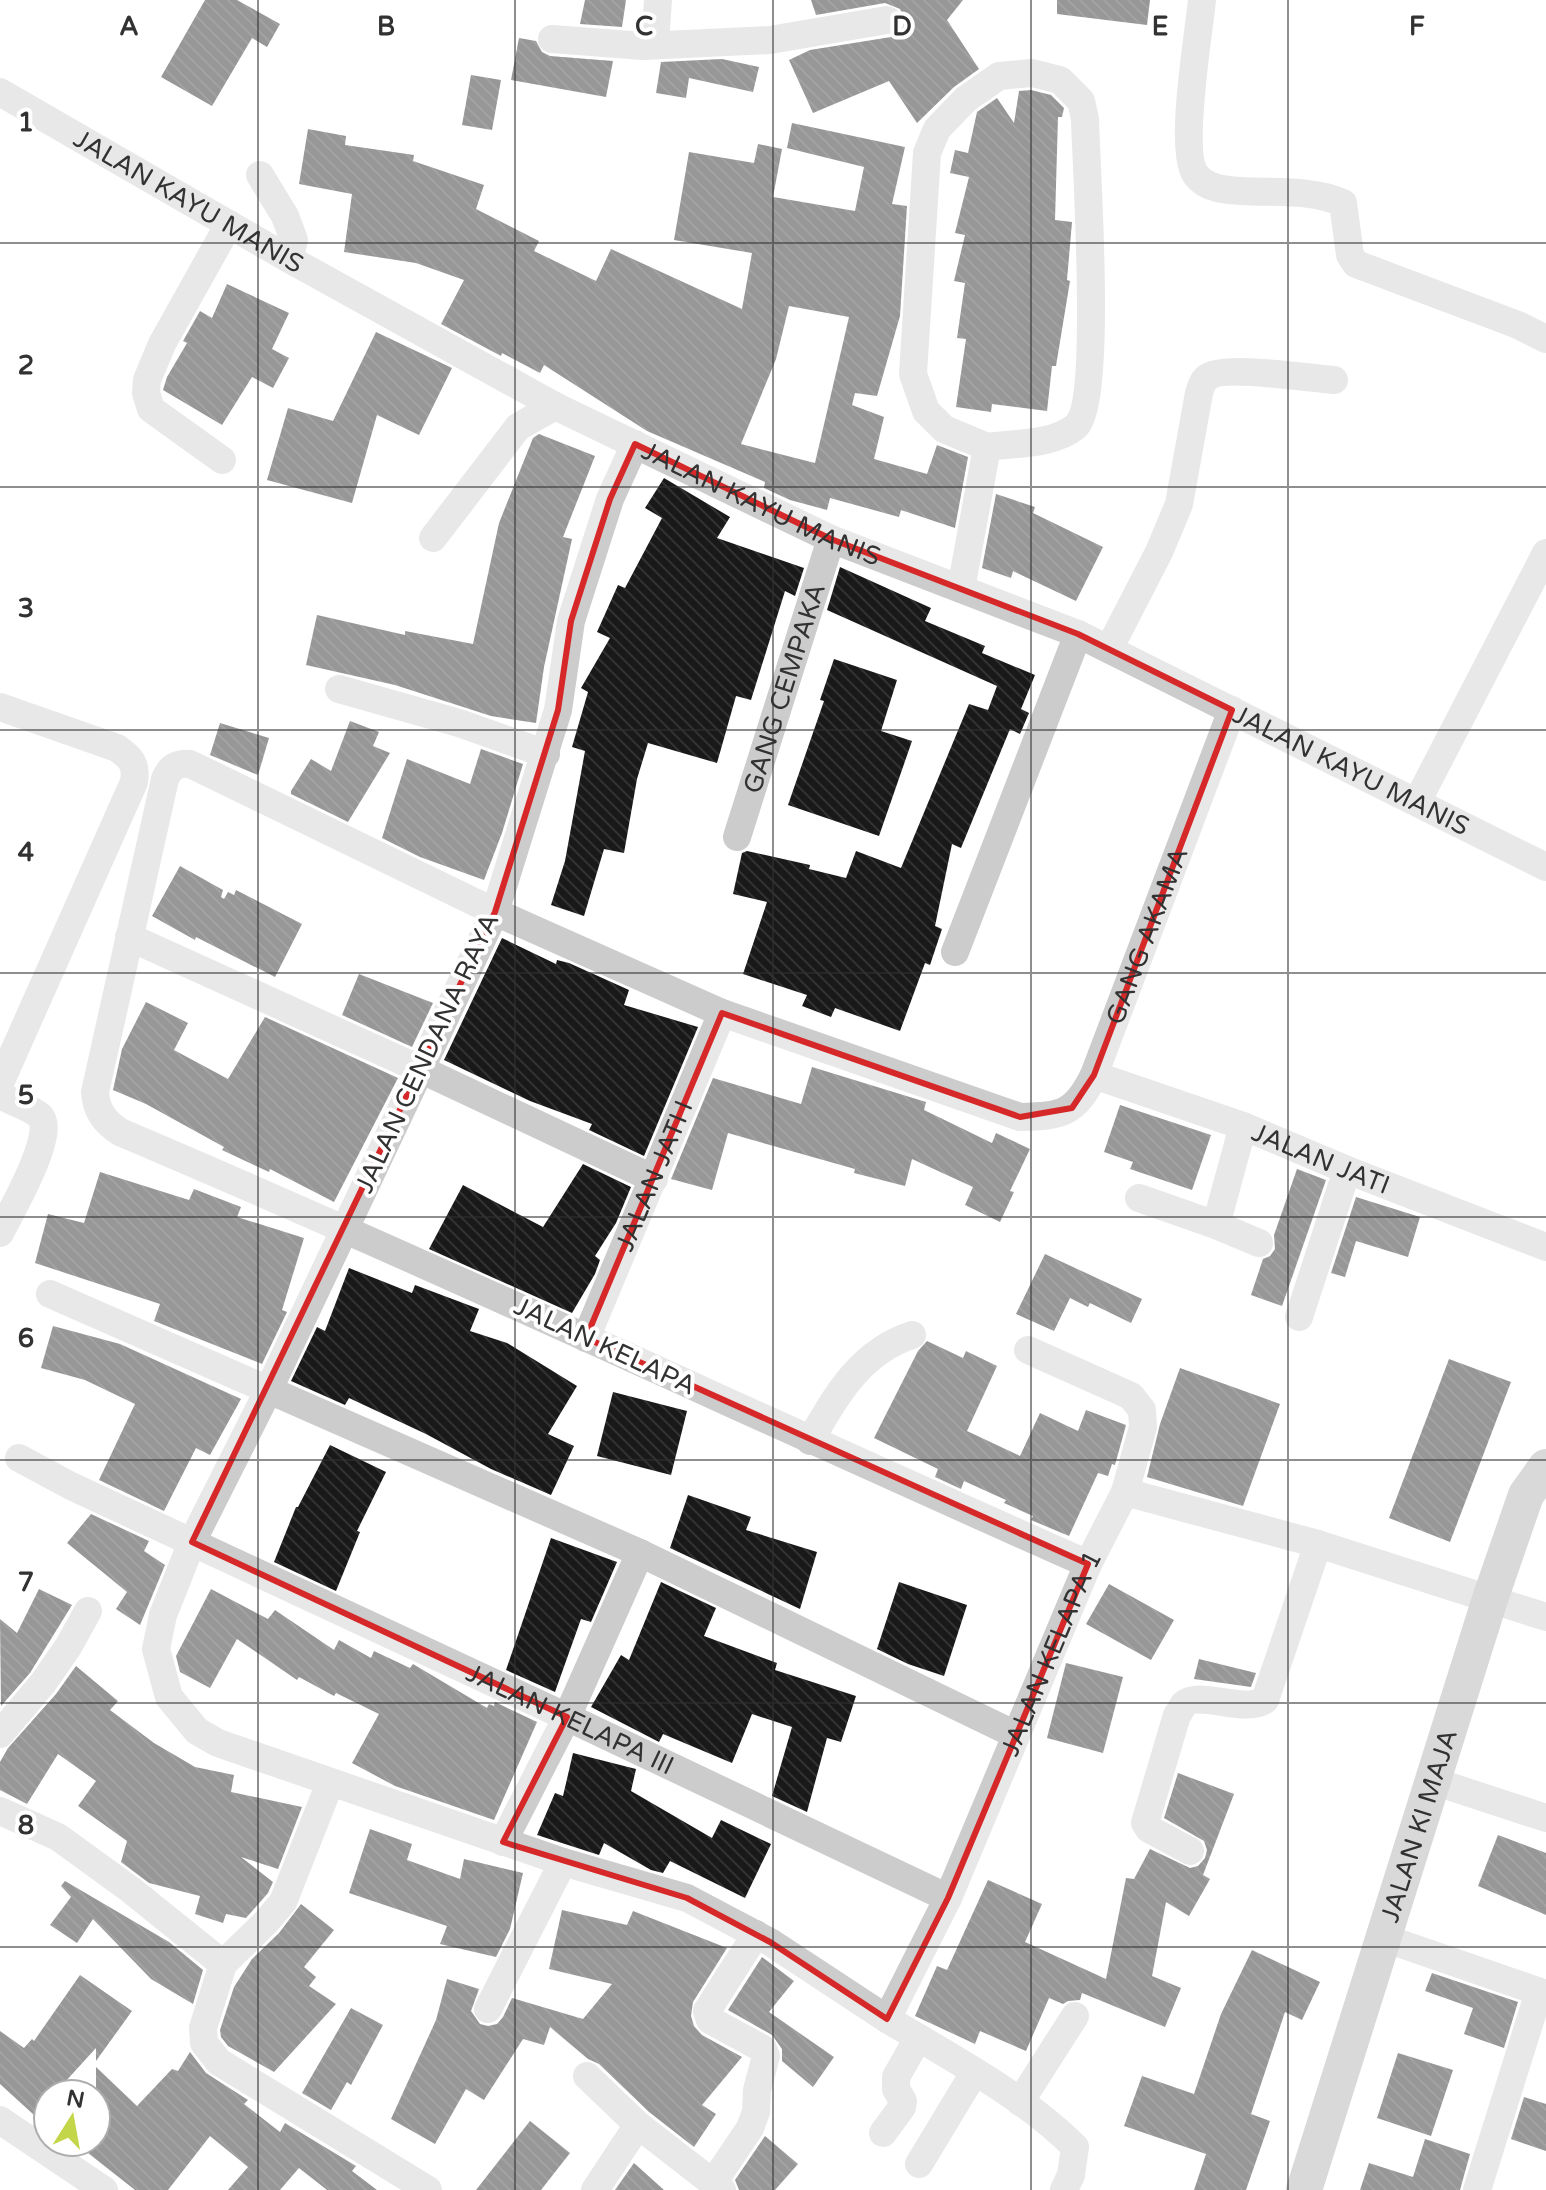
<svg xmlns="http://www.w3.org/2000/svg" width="1546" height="2190" font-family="'Varela Round',sans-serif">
<defs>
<pattern id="building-back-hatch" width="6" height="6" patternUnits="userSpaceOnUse" patternTransform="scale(2)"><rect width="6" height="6" fill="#191919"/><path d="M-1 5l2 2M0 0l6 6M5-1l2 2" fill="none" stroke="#323232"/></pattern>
</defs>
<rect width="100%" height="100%" fill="#fff"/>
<g fill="url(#building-back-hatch)" fill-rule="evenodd">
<path d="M205,0H237L280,24L267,47L252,38L212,106L161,77Z"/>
<path d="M585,0H626L622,27L580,24Z"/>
<path d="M811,0H963L947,20L979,69L954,87L917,123L889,81L813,113L789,60L810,50L891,37L903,27L904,18L900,9L885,3L816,15Z"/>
<path d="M1057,0H1150L1147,25L1057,14Z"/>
<path d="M519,38L536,41L542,52L550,56L613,61L606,97L511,80Z"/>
<path d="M722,59L759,67L753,92L689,78L686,98L656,93L661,62Z"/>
<path d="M471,75L501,80L492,130L462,125Z"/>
<path d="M1031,90L1051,95L1064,108L1062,117H1058L1055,220L1072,222L1067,280L1070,281L1056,366H1052L1047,411L992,404L991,412L956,407L966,339L957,338L965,283L954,281L965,235L955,233L969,177L950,173L955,150L968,153L977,112L997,98L1014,123L1019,91Z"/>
<path d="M792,123L905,147L892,204L907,206L900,316L877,396L855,393L852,405L884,417L874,459L927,474L937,445L968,457L955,528L901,510L899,517L830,498L827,510L790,500L764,488L765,482L647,431L544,365L540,373L502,353L501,356L441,324L464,280L416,263L344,252L352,194L299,184L308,129L346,136L345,145L414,155L413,161L484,185L476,209L539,241L534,251L596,281L611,249L742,309L752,253L674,240L689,152L754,163L758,144L782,149L773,197L855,211L864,167L787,148ZM789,306L849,317L815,463L741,444L776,359Z"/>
<path d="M227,284L289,313L272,349L289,358L273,388L252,377L222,425L163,390L167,377L187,343L183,341L200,311L212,318Z"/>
<path d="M376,332L452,368L419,435L377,415L352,503L267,480L288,408L333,421Z"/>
<path d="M539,434L595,456L563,537L572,539L544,667L536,723L491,716L395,685L306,665L317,615L405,635V631L473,644L499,523L533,438Z"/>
<path d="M664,478L730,517L717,538L804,568L795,596L785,591L751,700L736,696L717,763L648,743L637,779L624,853L604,849L584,916L551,905L565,861L585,751L572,747L588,692L581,688L610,638L597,632L618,585L625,588L662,518L645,508Z"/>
<path d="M996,494L1035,507L1033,513L1103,547L1076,601L1013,571L1011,578L982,568Z"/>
<path d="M840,567L931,608L925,621L985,646L982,653L1035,675L1021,709L1029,713L1020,734L1010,729L961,848L952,844L935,926L942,929L930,965L925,963L900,1031L835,1008L831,1017L802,1006L807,995L743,974L767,902L733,894L742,853L747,851L810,865L809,869L846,878L856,851L901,868L969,704L988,710L997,686L827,610Z"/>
<path d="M834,659L897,680L881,731L912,741L879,836L788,805L824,701L820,700Z"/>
<path d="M350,721L379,732L373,746L390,753L348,822L291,794V791L311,759L331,771Z"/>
<path d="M220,723L269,738L258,775L210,755Z"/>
<path d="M481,749L523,764L502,833L484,880L420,857L382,838L407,759L470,784Z"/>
<path d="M180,866L223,890L221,897L224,899L228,892L234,895L236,890L302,924L275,977L196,937L195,940L152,916Z"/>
<path d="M502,938L556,964L557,960L569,963L629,990L624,1005L698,1027L644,1156L589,1130L592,1124L530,1101L444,1060Z"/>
<path d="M359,974L433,1003L412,1047L342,1015Z"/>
<path d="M146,1002L188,1023L174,1050L228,1079L265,1017L398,1078L334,1202L270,1169L269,1172L222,1150L224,1147L146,1104L113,1090L122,1049Z"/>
<path d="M812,1067L926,1102L924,1110L992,1143L996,1133L1030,1149L1010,1191L1014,1192L1000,1222L965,1205L973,1187L912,1159L905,1186L854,1173L855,1169L728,1133L712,1190L671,1179L713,1078L801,1104Z"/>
<path d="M1120,1105L1211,1135L1192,1190L1130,1169L1133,1162L1104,1152Z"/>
<path d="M583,1164L631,1187L616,1223L595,1256L600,1260L595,1274L572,1313L429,1249L463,1185L543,1227Z"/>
<path d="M1297,1169L1326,1180L1282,1306L1251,1295L1263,1259L1270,1256L1275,1249L1274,1235Z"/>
<path d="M100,1172L189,1200L194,1189L241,1207L237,1217L304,1238L282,1310L287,1312L262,1364L154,1321L160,1304L35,1263L48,1214L84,1223Z"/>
<path d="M1356,1197L1420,1217L1408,1257L1356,1241L1345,1277L1331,1273Z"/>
<path d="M1045,1254L1142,1299L1131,1323L1090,1303L1088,1307L1070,1298L1054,1331L1016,1314Z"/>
<path d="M349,1268L412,1293L415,1285L479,1309L470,1331L507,1343L577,1386L548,1434L574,1446L551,1495L491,1469L426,1434L349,1398L345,1405L291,1381L317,1327L325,1331Z"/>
<path d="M53,1326L120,1344L241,1399L210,1455L196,1448L164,1511L99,1480L135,1404L85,1380L41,1368Z"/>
<path d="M927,1341L963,1358L966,1351L997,1366L967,1431L1020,1456L1040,1413L1078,1431L1086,1410L1126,1425L1115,1465L1112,1464L1108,1476L1098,1473L1069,1536L1031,1520L1033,1516L1004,1503L1006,1500L964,1481L961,1489L935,1477L938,1469L874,1438L918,1351Z"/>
<path d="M1449,1359L1511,1382L1450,1542L1389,1518Z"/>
<path d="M1180,1368L1280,1404L1243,1506L1147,1477L1160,1424Z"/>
<path d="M613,1392L687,1411L671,1475L597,1456Z"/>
<path d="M330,1445L386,1472L357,1531L360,1532L336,1591L274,1562L296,1507H298Z"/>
<path d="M688,1495L751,1517L746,1530L817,1552L800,1609L670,1548Z"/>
<path d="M91,1514L149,1541L144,1551L165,1565L140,1625L116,1609L127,1592L67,1543Z"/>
<path d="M551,1538L617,1562L591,1622L581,1619L555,1692L506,1670Z"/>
<path d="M661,1582L716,1608L704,1636L777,1663L775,1670L856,1696L841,1742L827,1738L807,1812L772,1796L792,1727L752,1714L732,1763L663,1734L659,1742L591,1707L621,1655L629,1660Z"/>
<path d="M899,1582L967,1605L944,1676L908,1664L877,1649Z"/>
<path d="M1109,1584L1174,1620L1151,1660L1086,1624Z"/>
<path d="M39,1589L72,1605L30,1673L1,1706L0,1619L17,1633Z"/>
<path d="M211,1589L268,1619L275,1610L334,1650L339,1640L371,1658L374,1651L410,1668L413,1664L487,1708L489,1704L494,1706L495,1702L537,1722L494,1820L395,1786L352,1763L379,1714L336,1693L334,1696L299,1677L297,1680L237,1639L210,1688L180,1672L176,1656Z"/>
<path d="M1199,1659L1256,1673L1251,1687L1194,1679Z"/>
<path d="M1066,1663L1123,1677L1103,1753L1047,1738Z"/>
<path d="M76,1666L118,1701L110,1710L154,1743L195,1767L234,1775L231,1792L302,1807L278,1869L241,1857L273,1882L268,1893L246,1918L226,1914L223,1923L195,1914L200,1896L149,1883L121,1862L127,1841L78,1806L96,1781L58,1754L27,1804L0,1790V1762L8,1748L56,1694Z"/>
<path d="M573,1753L636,1769L631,1791L712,1838L721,1820L771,1844L745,1898L670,1861L663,1873L651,1870L604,1843L599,1855L537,1835L555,1793L563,1796Z"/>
<path d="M1178,1773L1234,1794L1203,1875L1210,1879L1189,1916L1166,1902L1152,1976L1181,1988L1165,2027L1082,1993L1080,2000L1068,2001L1063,2004L1049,1998L1026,2051L980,2031L975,2044L915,2016L937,1966L947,1970L988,1880L1042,1904L1025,1942L1106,1979L1126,1878L1134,1879L1150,1849L1190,1868L1198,1866L1205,1858L1207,1850L1204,1841L1164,1818Z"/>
<path d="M370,1829L412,1844L407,1860L460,1879L464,1859L523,1873L510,1929L496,1957L440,1944L447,1926L349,1893Z"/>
<path d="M1498,1835L1546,1853V1915L1478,1886Z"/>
<path d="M65,1881L169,1942L203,1970L193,2004L151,1979L93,1919L77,1943L50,1925L71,1897L61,1886Z"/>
<path d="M301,1904L334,1930L304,1967L316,1977L309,1986L336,2004L274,2072L228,2046L221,2037L220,2030L234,1987L252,1959L279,1933Z"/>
<path d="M562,1910L627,1925L633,1911L727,1948L693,2002L691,2016L694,2026L702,2035L742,2057L702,2105L716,2114L694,2147L649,2112L599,2064L588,2059L550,2027L544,2045L523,2039L484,2100L466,2089L435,2144L391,2119L436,2020L447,1979L479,1989L471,2011L480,2024L488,2026L497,2024L503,2017L512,1998L583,2019L612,1984L549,1969Z"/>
<path d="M1252,1950L1320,1982L1302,2020L1285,2012L1251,2114L1270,2121L1246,2190H1194L1206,2154L1124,2126L1142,2076L1194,2094L1221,2014Z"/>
<path d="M762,1957L794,1981L769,2012L834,2057L813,2087L782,2061V2049L772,2035L728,2010Z"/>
<path d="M1432,1973L1518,2002L1504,2048L1464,2034L1473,2008L1425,1991Z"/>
<path d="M80,1975L132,2011L96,2061V2048L54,2094H48V2100L34,2115L0,2084V2031L24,2048L32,2039L34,2041Z"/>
<path d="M351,2008L383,2025L351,2085L347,2082L331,2110L302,2093Z"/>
<path d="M190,2052L206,2073L248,2100L244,2104L280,2132L285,2123L356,2166L352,2171L377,2190H327L299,2168L280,2190H228L248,2167L210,2136L168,2190H135L74,2142H96V2067L137,2106L172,2069L178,2071Z"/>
<path d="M1398,2053L1453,2070L1431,2136L1377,2118Z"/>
<path d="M1524,2097L1546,2104V2151L1511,2139Z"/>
<path d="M530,2121L570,2153L541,2190H476Z"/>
<path d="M765,2136L798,2164L775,2190H739L735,2180Z"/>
<path d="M1425,2139L1470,2154L1460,2190H1360L1369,2163L1413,2177Z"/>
<path d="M634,2163L664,2190H615Z"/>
</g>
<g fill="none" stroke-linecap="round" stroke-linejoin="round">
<g stroke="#ccc" stroke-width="28">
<path d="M1202,0C1199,33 1178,152 1196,175C1207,189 1225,190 1241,191C1274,193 1312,189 1343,203L1350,255L1356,264L1518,325L1546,339"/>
<path d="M552,39L643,46L770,40L887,20"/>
<path d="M655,44L658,0"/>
<path id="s1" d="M0,92L289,259L555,406L831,539L1078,634L1546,867"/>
<path d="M260,175L285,216L294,240L289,259"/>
<path d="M635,444L610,499L571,621L558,710L495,912L269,1389L192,1542L163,1615L156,1649L169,1697L197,1731L218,1743L563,1862L687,1898L770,1942L887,2019"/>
<path d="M222,460L151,409L146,393L147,380L162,344L229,224"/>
<path d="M433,538L518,427L555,406"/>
<path d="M961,589L987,447C1014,443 1053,445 1075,427C1103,404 1086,166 1085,119L1081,101L1060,80L1032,73L999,76L966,99L937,129L927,153L913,374L926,411L944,429L987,447"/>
<path d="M1109,649L1159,552L1179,504L1199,393C1201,387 1202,381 1208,377C1223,365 1311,378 1334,380"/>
<path d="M339,689L459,723L546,754"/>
<path d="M0,707L117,748C131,758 137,764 134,782L0,1083"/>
<path d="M1417,802L1546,553"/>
<path id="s2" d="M737,837L831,539"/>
<path d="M129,937L422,1070L654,1179"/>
<path d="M955,952L1078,634"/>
<path id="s3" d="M1094,1075L1243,1126L1347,1170L1546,1247"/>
<path d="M0,1095C12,1102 30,1107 40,1116C57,1133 10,1213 0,1233"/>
<path d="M1243,1126L1216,1225L1259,1243"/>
<path d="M1139,1198L1216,1225"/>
<path d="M50,1294L640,1553L1016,1735"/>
<path d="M1299,1317L1347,1170"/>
<path id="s4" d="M586,1338L722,1013"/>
<path d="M1028,1350L1131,1396L1142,1410L1143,1427L1125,1492"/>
<path d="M810,1441C836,1396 860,1352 912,1335"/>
<path id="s5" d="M19,1458L71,1486L567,1717L948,1898"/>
<path id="s6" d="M1088,1564C765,1421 445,1270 120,1132C105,1122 96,1111 95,1092L165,779C170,767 177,763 190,764L495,912L722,1013L1020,1117C1062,1116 1075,1114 1094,1075L1232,710"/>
<path d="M0,1734L43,1683L68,1647L88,1611"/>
<path d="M1433,1781L1546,1818"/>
<path d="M0,1811L58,1837L131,1890L223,1964"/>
<path d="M503,1842L567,1717L640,1553"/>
<path d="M1190,1851L1149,1829L1145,1823L1177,1715C1178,1715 1183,1705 1184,1704C1200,1690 1243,1714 1265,1700L1318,1544"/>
<path d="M1384,1938L1546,1994"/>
<path d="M223,1964L203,2028L204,2043L219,2062L428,2190"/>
<path d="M223,1964L266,1922L283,1902L330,1783"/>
<path d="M488,2009L563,1862"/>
<path d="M587,2076L638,2125L722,2190"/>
<path d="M1020,2102L1075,2016"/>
<path d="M0,2120L104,2190"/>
<path d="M883,2133L902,2107L903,2101L896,2089V2077L918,2038"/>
<path d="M919,2164L974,2073"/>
<path d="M713,2183L750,2128L756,2112L757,2090L766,2056L763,2049L710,2020L707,2011L756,1934"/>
<path d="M595,2190L638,2125"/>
<path id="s7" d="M1064,2190L1071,2175L1075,2147C1023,2095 950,2057 887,2019L948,1898L1088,1564L1125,1492L1318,1544L1546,1617"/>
<path d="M1477,2190L1539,1992"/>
</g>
<path stroke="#aaa" stroke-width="36" id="s8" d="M1304,2190L1490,1599L1526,1495L1546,1467"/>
</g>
<path d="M0 0H1546V2190H0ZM635,444L831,539L1078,634L1232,710L1094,1075L1072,1108L1020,1117L722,1013L586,1338L1088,1564L948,1898L887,2019L770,1942L687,1898L503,1842L567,1717L192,1542L495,912L558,710L571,621L610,499Z" fill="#fff" fill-opacity=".55" fill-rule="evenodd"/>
<path fill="none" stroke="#d62828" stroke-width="6" stroke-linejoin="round" d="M635,444L831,539L1078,634L1232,710L1094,1075L1072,1108L1020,1117L722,1013L586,1338L1088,1564L948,1898L887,2019L770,1942L687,1898L503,1842L567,1717L192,1542L495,912L558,710L571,621L610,499Z"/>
<path fill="none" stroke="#323232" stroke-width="2" stroke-opacity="0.55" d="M258,0V2190M515,0V2190M773,0V2190M1031,0V2190M1288,0V2190M0,243H1546M0,487H1546M0,730H1546M0,973H1546M0,1217H1546M0,1460H1546M0,1703H1546M0,1947H1546"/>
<g text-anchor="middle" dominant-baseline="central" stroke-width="8" stroke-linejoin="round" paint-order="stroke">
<g font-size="26" fill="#323232" stroke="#fff">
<text stroke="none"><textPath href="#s1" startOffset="218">JALAN KAYU MANIS</textPath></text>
<text stroke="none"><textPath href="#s1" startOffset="866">JALAN KAYU MANIS</textPath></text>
<text stroke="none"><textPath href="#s2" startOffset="156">GANG CEMPAKA</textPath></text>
<text stroke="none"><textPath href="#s1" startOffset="1514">JALAN KAYU MANIS</textPath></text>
<text stroke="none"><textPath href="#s6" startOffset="2606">GANG AKAMA</textPath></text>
<text transform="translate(427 1053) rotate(-65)">JALAN CENDANA RAYA</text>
<text stroke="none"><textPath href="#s3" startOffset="242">JALAN JATI</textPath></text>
<text stroke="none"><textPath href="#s4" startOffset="176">JALAN JATI I</textPath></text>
<text transform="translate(605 1346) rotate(25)">JALAN KELAPA</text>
<text stroke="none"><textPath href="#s7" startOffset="674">JALAN KELAPA 1</textPath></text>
<text stroke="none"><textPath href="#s5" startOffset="610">JALAN KELAPA III</textPath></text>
<text stroke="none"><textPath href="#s8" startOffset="382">JALAN KI MAJA</textPath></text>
</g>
</g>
<g font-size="26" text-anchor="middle" font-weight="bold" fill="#323232" stroke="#fff" stroke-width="8" stroke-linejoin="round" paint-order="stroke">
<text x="129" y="35">A</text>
<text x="386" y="35">B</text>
<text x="644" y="35">C</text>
<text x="902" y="35">D</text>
<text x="1160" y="35">E</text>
<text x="1417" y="35">F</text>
<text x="26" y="131">1</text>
<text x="26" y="374">2</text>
<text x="26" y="617">3</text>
<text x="26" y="861">4</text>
<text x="26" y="1104">5</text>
<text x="26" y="1347">6</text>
<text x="26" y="1591">7</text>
<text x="26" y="1834">8</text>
</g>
<g transform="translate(72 2118) rotate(11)"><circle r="38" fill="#ffffff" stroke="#adadad" stroke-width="2"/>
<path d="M0-6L14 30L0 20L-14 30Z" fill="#c3d548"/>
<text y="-12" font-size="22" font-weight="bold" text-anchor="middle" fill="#323232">N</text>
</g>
</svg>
